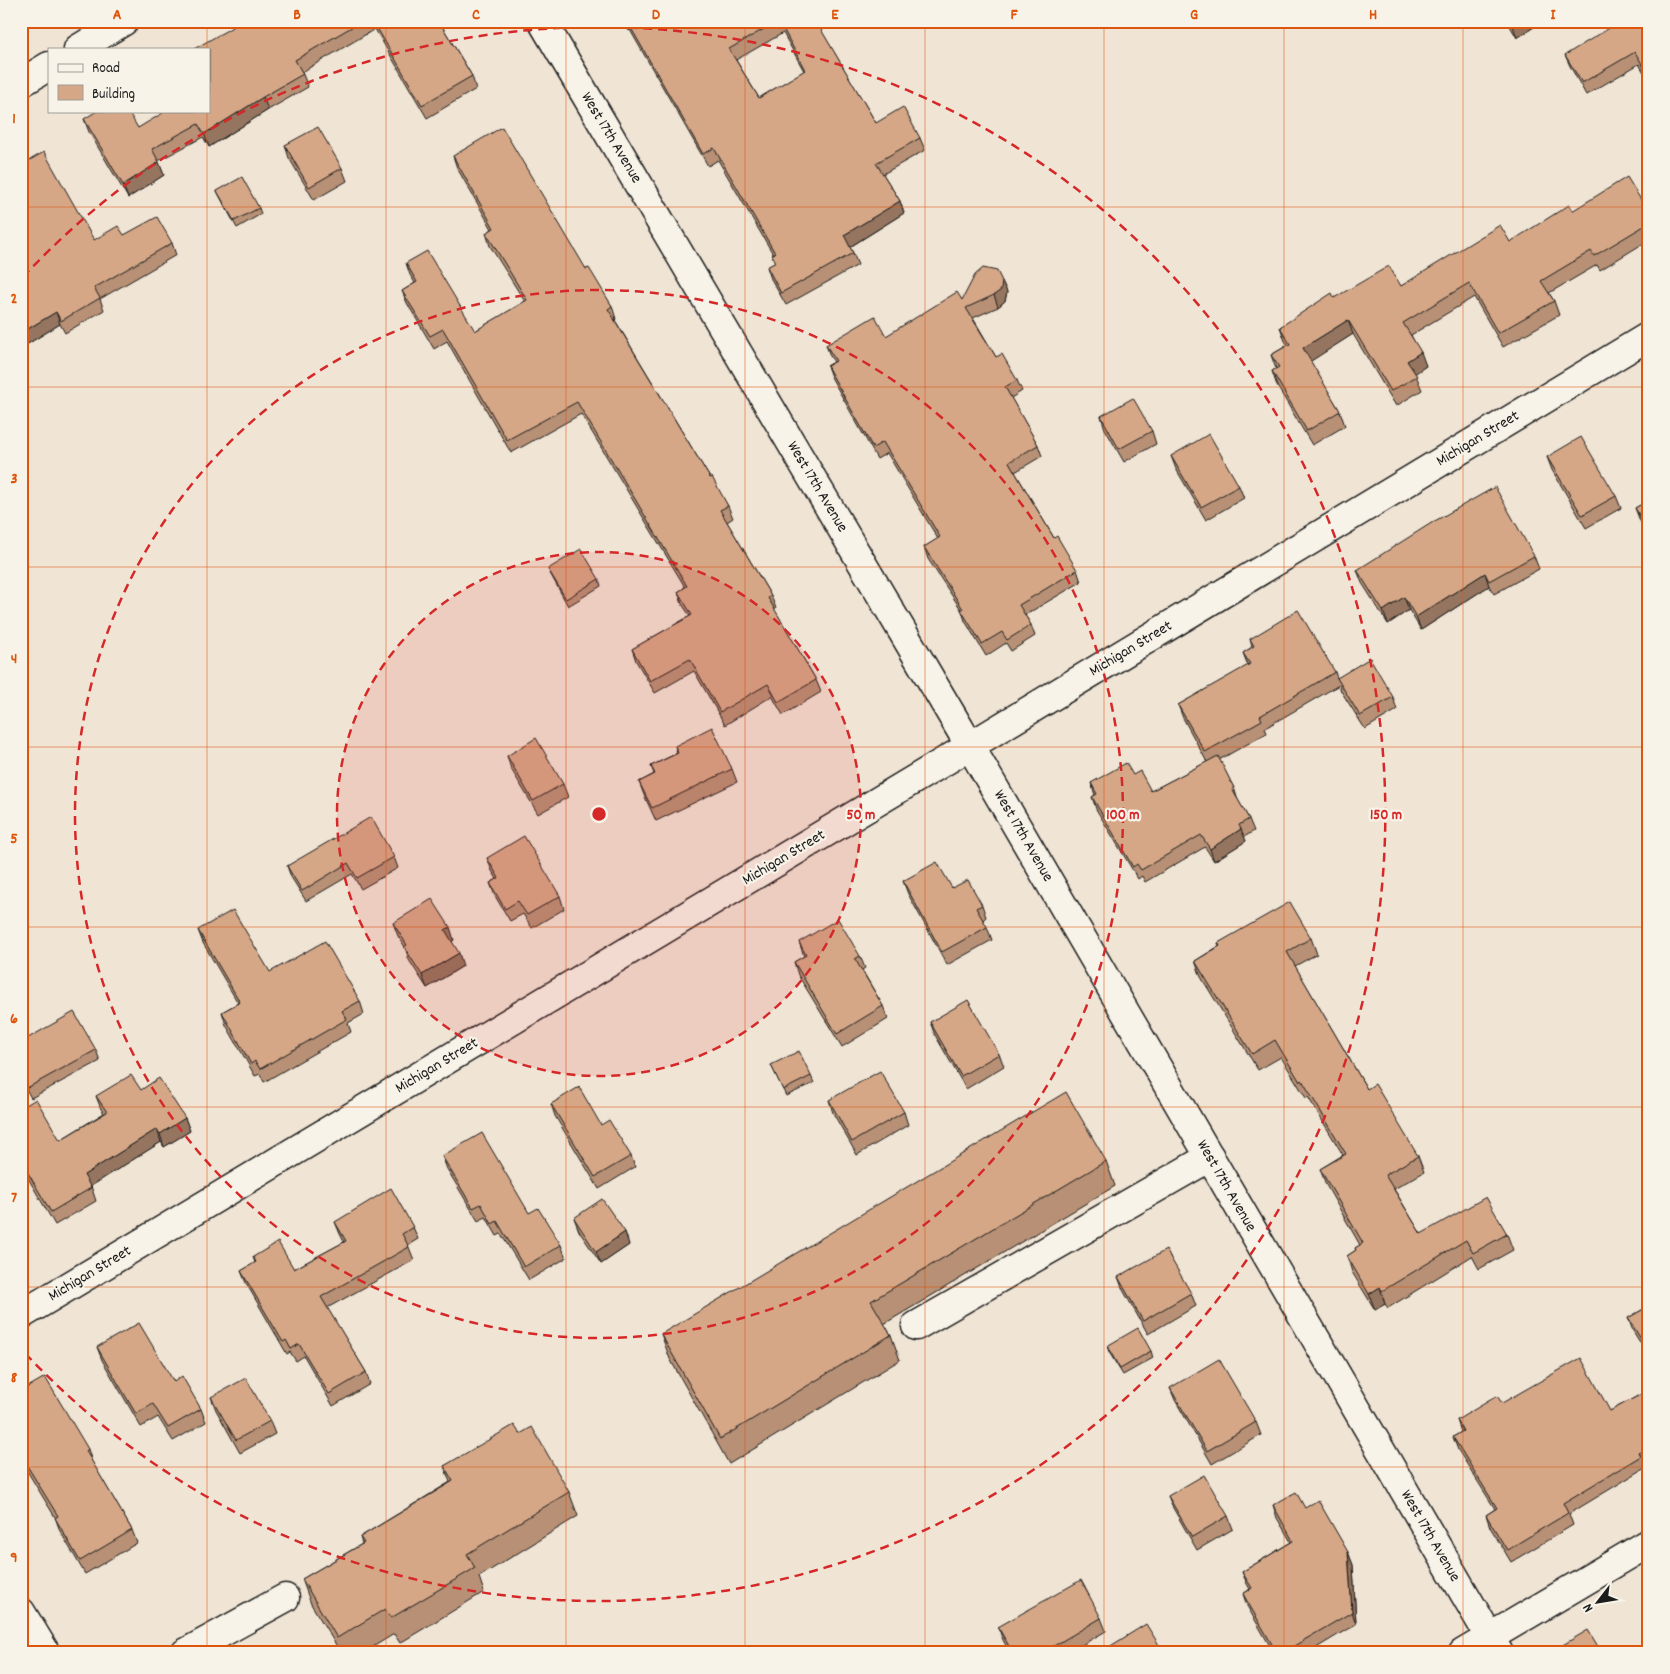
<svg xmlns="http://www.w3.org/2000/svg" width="1670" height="1674" font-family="Dekko,sans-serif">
<rect width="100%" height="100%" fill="#f0e4d5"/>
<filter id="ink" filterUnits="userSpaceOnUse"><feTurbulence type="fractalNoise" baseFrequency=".02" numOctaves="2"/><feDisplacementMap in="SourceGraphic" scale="10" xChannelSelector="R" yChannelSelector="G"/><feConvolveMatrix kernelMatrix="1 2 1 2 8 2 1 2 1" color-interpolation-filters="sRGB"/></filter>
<g filter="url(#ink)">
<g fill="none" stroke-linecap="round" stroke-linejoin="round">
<g stroke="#1c1c1c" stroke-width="31">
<g id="minor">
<path d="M542,21L970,746L1499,1653"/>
<path d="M78,49L124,21"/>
<path d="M21,83L49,66"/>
<path d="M21,1315L970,746L1649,336"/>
<path d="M916,1326L1210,1157"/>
<path d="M21,1612L46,1653"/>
<path d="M185,1653L285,1598"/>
<path d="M1463,1653L1649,1543"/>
</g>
</g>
<use href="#minor" stroke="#f7f3e8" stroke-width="28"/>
</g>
<g fill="#b79074" stroke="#1c1c1c" fill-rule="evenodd">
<path d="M243,21H439L472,76L476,89L427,118L375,29L302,72L308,87L268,110L209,147L203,137L158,161L164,175L128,198L89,132L84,119L138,128L209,111Z"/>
<path d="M623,21H829L819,27L876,123L920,138L925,150L883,174L900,201L904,213L850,247L853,253L858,265L786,305L771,279L767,267L775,263L772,255L773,254L718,160L708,166L630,30L629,31ZM783,33L804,71L759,98L736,60Z"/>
<path d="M1507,21H1543L1517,38Z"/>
<path d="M1649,21V81L1639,64L1586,95L1570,66L1565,55Z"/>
<path d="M285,145L342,168L347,181L314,200L289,158Z"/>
<path d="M453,156L586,269L612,306L616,319L615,320L710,478L728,506L733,518L727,522L771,596L776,608L774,609L816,680L821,692L783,715L772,696L725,725L694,671L655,693L636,661L632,649L690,616L682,604L678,592L685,587L581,414L511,453L447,341L434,349L407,303L402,291L415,283L410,275L406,263L475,331L525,302L490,246L486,233L492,229L457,168Z"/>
<path d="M217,191L259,208L261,214L237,228L220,197Z"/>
<path d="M1572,211L1649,213V240L1600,270L1597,265L1549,293L1554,301L1559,315L1503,347L1474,297L1411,335L1426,366L1415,373L1422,390L1396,406L1353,334L1310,361L1340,411L1345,426L1312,445L1277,386L1272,371L1276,369L1271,355L1288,345L1285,341L1280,327L1334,298L1401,286L1510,242Z"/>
<path d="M124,235L172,243L176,255L100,299L104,310L65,333L60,324L21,348L94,240Z"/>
<path d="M1002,281L1007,292L1005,301L998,307L973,318L996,357L1017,380L1022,391L1011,398L1038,445L1042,456L1015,472L1054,538L1077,570L1081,582L1025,615L1031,625L1035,636L1011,651L1006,643L986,656L965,621L962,611L928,559L924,547L938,539L887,453L877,459L831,377L827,366L834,362L830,356L826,345L886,336Z"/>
<path d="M1101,416L1152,431L1156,444L1124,462L1105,429Z"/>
<path d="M1171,456L1239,486L1244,498L1206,520L1176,469Z"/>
<path d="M1547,457L1616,496L1621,508L1586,528L1552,470Z"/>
<path d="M1649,500V536L1640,521L1635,508Z"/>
<path d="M1534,556L1539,569L1494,594L1489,586L1421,630L1409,610L1388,624L1362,583L1357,570Z"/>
<path d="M548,569L599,579L601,586L568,606L551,575Z"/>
<path d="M1250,639L1335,672L1337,678L1393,697L1397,710L1365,729L1341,691L1339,685L1265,728L1267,733L1219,760L1234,788L1238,800L1249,819L1254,831L1244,837L1246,841L1214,861L1205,847L1145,882L1142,876L1138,879L1096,809L1092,797L1095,795L1091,783L1133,775L1151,791L1207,762L1183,718L1178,705L1248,666L1243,653L1252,647Z"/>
<path d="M675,746L732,769L737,782L656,821L644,795L639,782L654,774L651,766L677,753Z"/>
<path d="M507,756L563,784L568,797L538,814L511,769Z"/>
<path d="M394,857L398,868L361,889L352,874L306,901L291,877L287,866Z"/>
<path d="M487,858L560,896L564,909L532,928L523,914L510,921L495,896L490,883L497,879L492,871Z"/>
<path d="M903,881L952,888L982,905L986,917L983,920L987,927L992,940L947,965L908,894Z"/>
<path d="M393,923L454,940L452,942L463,966L427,988L409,960L405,947L398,936Z"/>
<path d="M198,930L270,972L360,1001L364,1014L348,1023L351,1032L264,1082L260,1074L255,1076L226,1025L222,1012L238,1003L203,943Z"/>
<path d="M1311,938L1317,954L1295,966L1367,1089L1418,1156L1424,1172L1394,1189L1421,1234H1507L1513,1250L1479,1269L1472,1256L1388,1308L1385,1304L1375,1310L1352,1272L1347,1256L1356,1250L1355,1248L1360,1245L1326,1185L1320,1169L1343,1155L1308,1097L1306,1098L1281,1057L1258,1070L1201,977L1195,961L1219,946L1218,943Z"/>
<path d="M799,942L860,956L865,968L862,970L883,1006L888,1019L842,1047L798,975L794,962L804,956Z"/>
<path d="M930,1022L999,1054L1004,1066L966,1089L935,1035Z"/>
<path d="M21,1042L96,1050L100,1061L31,1098L21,1080Z"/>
<path d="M771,1065L811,1076L814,1083L786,1096Z"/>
<path d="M141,1090L185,1118L190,1131L164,1147L161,1142L91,1186L96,1201L55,1225L21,1166V1108L60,1140L104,1113L101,1109L96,1096Z"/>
<path d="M829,1100L904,1112L908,1125L857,1155L833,1113Z"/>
<path d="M551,1104L601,1125L631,1156L635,1167L599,1189L555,1116Z"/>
<path d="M442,1156L529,1213L561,1245L566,1258L529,1280L501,1234L497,1236L486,1217L478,1221L447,1169Z"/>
<path d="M1106,1161L1115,1186L884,1324L891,1335L900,1360L729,1464L670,1359L661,1334Z"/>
<path d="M574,1218L625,1232L629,1245L601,1264L579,1231Z"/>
<path d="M335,1222L413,1227L418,1239L408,1245L414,1260L327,1308L366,1372L370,1384L333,1406L304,1356L296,1361L290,1352L287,1354L246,1283L241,1271L255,1263L253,1257L294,1269L344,1242L340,1234Z"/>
<path d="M1118,1277L1191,1293L1196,1306L1148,1334L1123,1290Z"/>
<path d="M1649,1306V1357L1633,1331L1628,1318Z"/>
<path d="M1107,1346L1151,1351L1153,1358L1123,1375L1109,1352Z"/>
<path d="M97,1347L174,1382L201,1409L206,1422L173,1441L158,1417L141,1427L102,1360Z"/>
<path d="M1170,1388L1256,1422L1261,1435L1212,1464L1175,1400Z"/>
<path d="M1649,1390V1461L1644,1464L1645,1468L1569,1514L1573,1525L1511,1562L1490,1527L1486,1515L1495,1509L1458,1450L1453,1437L1461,1432L1457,1420L1502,1403L1610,1411Z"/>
<path d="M21,1391L88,1449L92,1462L132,1530L137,1543L85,1574L60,1531L55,1517L21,1461V1434H22L21,1432Z"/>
<path d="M211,1397L270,1421L275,1434L240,1453L216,1410Z"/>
<path d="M520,1434L569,1492L578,1516L479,1577L484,1592L400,1643L394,1634L363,1653H341L311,1604L302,1579L362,1544L360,1537L450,1482L444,1466Z"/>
<path d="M1168,1496L1228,1516L1233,1529L1197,1550L1173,1508Z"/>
<path d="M1273,1505L1305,1508L1348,1552L1353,1565L1356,1624L1308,1653H1274L1247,1606L1243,1594L1250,1589L1247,1584L1242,1572L1291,1542L1277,1518Z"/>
<path d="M1101,1618L1106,1631L1068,1653H1010L1003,1640L998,1627Z"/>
</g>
<g fill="#95755e" stroke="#1c1c1c">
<path d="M1520,21H1543L1517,38L1513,26Z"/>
<path d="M263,97L268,110L209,147L204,134Z"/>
<path d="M159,162L164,175L128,198L123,185Z"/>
<path d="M900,201L904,213L848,248L844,235Z"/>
<path d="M1002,281L1007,292L1005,301L998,307L994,295Z"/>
<path d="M56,312L60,324L21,348V333Z"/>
<path d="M1348,320L1353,334L1308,363L1303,348Z"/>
<path d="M1421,352L1426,366L1413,375L1407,361Z"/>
<path d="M1485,573L1489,586L1421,630L1416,617Z"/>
<path d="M1404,597L1409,610L1388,624L1383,611Z"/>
<path d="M1241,829L1246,841L1214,861L1210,849Z"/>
<path d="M450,927L454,940L450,943L445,930Z"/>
<path d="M459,953L463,966L427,988L422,975Z"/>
<path d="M185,1118L190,1131L164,1147L160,1134Z"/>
<path d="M157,1129L161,1142L88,1188L84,1175Z"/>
<path d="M625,1232L629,1245L601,1264L596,1252Z"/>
<path d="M1380,1287L1385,1304L1375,1310L1369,1294Z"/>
<path d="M1348,1552L1353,1565L1356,1624L1352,1612Z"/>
</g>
<g fill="#d5a787" stroke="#1c1c1c">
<path d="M243,21H362L295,60L303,74L263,97L204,134L198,124L152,149L159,162L123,185L84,119L97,111H128L138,128L166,111H209V49H194Z"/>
<path d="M373,21H439L472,76L422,105Z"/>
<path d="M627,21H778L729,49L759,98L805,70L779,21H816L876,123L903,107L920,138L876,163L900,201L844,235L853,253L781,293L767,267L776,262L772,255L775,253L714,148L703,154Z"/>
<path d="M1510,21H1520L1513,26Z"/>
<path d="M1621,21H1649V76L1635,52L1582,83L1565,55Z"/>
<path d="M318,127L342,168L309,187L285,145Z"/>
<path d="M502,127L586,269L589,268L612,306L608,309L710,478L712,477L728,506L720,510L771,596L768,598L816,680L778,702L768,684L720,712L690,659L650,681L632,649L692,615L678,592L687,586L577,402L507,440L443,329L430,336L402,291L417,282L406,263L427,251L475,331L527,300L486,233L494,228L453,156Z"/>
<path d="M44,152L94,240L118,226L124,235L157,217L172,243L94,288L100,298L61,321L56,312L21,333V165Z"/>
<path d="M242,177L259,208L234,221L217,191Z"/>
<path d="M1627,177L1649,213V223L1594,256L1591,251L1541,281L1554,301L1498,333L1469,283L1403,323L1421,352L1407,361L1417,376L1391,391L1348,320L1303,348L1340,411L1307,431L1272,371L1279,367L1271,355L1290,344L1280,327L1332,293L1334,298L1389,266L1401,286L1500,225L1510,242L1569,205L1572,211Z"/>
<path d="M983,268L997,271L1002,281L1001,290L994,295L966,308L996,357L1002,354L1017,380L1005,387L1038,445L1009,462L1054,538L1057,536L1077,570L1019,605L1031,625L1007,640L1002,632L982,644L961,610L963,609L924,547L940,537L883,442L873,448L827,366L836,361L826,345L875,316L886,336L957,292L962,300L975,275Z"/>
<path d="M1133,398L1152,431L1119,449L1101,416Z"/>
<path d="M1209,434L1239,486L1201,507L1171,456Z"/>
<path d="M1581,437L1616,496L1582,515L1547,457Z"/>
<path d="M1495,487L1534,556L1489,581L1485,573L1416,617L1404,597L1383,611L1357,570L1433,522Z"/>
<path d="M1649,500V531L1635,508Z"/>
<path d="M581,549L599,579L566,599L548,569Z"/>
<path d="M1298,610L1335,672L1260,716L1262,720L1205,752L1178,705L1250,664L1243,653L1254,646L1250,639Z"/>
<path d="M1370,658L1393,697L1360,716L1337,678Z"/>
<path d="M712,727L732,769L652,808L639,782L655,774L651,766L678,753L675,746Z"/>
<path d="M536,738L563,784L533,801L507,756Z"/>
<path d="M1218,756L1234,788L1232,789L1249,819L1239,825L1241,829L1210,849L1201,835L1141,870L1137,864L1133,867L1092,797L1097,794L1091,783L1126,763L1133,775L1140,771L1151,791Z"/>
<path d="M371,817L394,857L357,878L348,863L302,891L287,866Z"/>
<path d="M524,836L560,896L527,915L518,901L505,909L490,883L499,878L487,858Z"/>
<path d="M937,862L952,888L968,880L982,905L976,908L987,927L942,952L903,881Z"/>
<path d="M432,899L450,927L445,930L459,953L422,975L404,947L407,945L393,923Z"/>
<path d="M1290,902L1311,938L1287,952L1367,1089L1375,1084L1418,1156L1385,1175L1421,1234L1486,1197L1507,1234L1473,1253L1466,1240L1382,1291L1380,1287L1369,1294L1347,1256L1356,1250L1355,1248L1363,1243L1320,1169L1346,1154L1302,1080L1300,1082L1275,1040L1252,1054L1195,961L1220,946L1218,943Z"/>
<path d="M233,910L270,972L325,941L360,1001L342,1011L347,1019L260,1069L255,1061L251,1064L222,1012L240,1002L198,930Z"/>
<path d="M838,919L860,956L855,959L883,1006L837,1034L794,962L806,955L799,942Z"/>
<path d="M968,1000L999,1054L961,1076L930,1022Z"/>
<path d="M74,1012L96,1050L27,1088L21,1076V1042Z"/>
<path d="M799,1051L811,1076L783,1090L771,1065Z"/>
<path d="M880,1071L904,1112L852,1142L829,1100Z"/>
<path d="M131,1075L141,1090L159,1078L185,1118L160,1134L157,1129L84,1175L91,1188L51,1212L21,1161V1108L36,1099L60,1140L107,1112L96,1096Z"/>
<path d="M579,1087L601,1125L609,1120L631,1156L595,1177L551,1104Z"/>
<path d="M1066,1092L1106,1161L871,1301L891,1335L720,1439L661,1334Z"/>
<path d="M482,1133L529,1213L538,1208L561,1245L524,1267L497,1221L492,1224L481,1204L473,1208L442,1156Z"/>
<path d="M391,1188L413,1227L402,1234L409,1247L321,1297L366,1372L329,1394L299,1344L291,1349L286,1340L283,1342L241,1271L256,1262L253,1257L278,1242L294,1269L346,1241L335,1222Z"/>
<path d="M602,1199L625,1232L596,1252L574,1218Z"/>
<path d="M1166,1250L1191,1293L1143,1321L1118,1277Z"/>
<path d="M1649,1306V1352L1628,1318Z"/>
<path d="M139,1323L174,1382L182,1376L201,1409L168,1428L153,1404L136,1414L97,1347Z"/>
<path d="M1138,1328L1151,1351L1120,1369L1107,1346Z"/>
<path d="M1581,1358L1610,1411L1649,1390V1446L1639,1452L1641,1456L1563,1503L1568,1513L1507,1550L1486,1515L1497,1508L1453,1437L1463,1431L1457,1420L1497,1396L1502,1403Z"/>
<path d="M1219,1359L1256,1422L1207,1451L1170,1388Z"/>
<path d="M45,1377L88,1449L86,1451L132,1530L80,1561L55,1518L58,1516L21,1456V1434L24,1433L21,1427V1391Z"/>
<path d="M246,1378L270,1421L236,1440L211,1397Z"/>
<path d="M514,1425L520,1434L532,1427L569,1492L467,1554L475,1568L391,1618L385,1609L337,1638L302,1579L364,1543L360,1537L453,1481L444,1466Z"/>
<path d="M1204,1475L1228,1516L1192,1537L1168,1496Z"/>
<path d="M1296,1492L1305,1508L1318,1500L1348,1552L1352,1612L1282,1653H1277L1243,1594L1252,1588L1242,1572L1293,1541L1273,1505Z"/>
<path d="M1081,1580L1101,1618L1042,1653H1013L998,1627Z"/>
<path d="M1146,1624L1164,1653H1112L1109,1647Z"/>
<path d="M1588,1630L1602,1653H1558L1556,1649Z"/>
</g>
</g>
<path fill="none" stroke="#de560d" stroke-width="1" stroke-opacity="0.55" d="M207,21V49M386,21V1653M566,21V1653M745,21V1653M925,21V1653M1104,21V1653M1284,21V1653M1463,21V1653M207,111V1653M21,207H1649M21,387H1649M21,567H1649M21,747H1649M21,927H1649M21,1107H1649M21,1287H1649M21,1467H1649"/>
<circle cx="599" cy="814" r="262" fill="#d62828" fill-opacity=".12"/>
<g fill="none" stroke="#d62828" stroke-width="2.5" stroke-dasharray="9 6">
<circle cx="599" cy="814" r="262"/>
<circle cx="599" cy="814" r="524"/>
<path d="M23 277A787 787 0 1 1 23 1351"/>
</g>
<g text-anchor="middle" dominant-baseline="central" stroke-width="4.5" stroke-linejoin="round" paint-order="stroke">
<g font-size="16" fill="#1c1c1c" stroke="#f7f3e8">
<text transform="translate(611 138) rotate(59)">West 17th Avenue</text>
<text transform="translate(1478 439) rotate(-31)">Michigan Street</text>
<text transform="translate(817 487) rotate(59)">West 17th Avenue</text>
<text transform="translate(1131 649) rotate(-31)">Michigan Street</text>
<text transform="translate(1023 836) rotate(60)">West 17th Avenue</text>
<text transform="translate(784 858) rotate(-31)">Michigan Street</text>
<text transform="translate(437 1066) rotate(-31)">Michigan Street</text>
<text transform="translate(1226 1186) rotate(60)">West 17th Avenue</text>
<text transform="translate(90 1274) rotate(-31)">Michigan Street</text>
<text transform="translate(1430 1536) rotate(60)">West 17th Avenue</text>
</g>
</g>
<circle cx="599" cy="814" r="8" fill="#d62828" stroke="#f7f3e8" stroke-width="2.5"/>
<g font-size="15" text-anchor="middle" font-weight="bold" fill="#d62828" stroke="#f7f3e8" stroke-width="4.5" stroke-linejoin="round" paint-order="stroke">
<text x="861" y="819">50 m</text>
<text x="1123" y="819">100 m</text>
<text x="1386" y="819">150 m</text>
</g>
<rect width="1670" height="1674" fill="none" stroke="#f7f3e8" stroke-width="55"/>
<rect x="48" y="48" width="162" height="65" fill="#f7f3e8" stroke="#9f9d96"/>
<rect x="58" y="64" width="25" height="8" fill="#f7f3e8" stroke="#9f9d96"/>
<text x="92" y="72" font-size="15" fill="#1c1c1c">Road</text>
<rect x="58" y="85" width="25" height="15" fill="#d5a787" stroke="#9f9d96"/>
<text x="92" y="98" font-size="15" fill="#1c1c1c">Building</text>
<g transform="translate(1598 1602) rotate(239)" stroke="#f7f3e8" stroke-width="4" paint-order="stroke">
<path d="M0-4L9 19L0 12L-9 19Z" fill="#1c1c1c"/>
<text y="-8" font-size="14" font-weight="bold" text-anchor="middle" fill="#1c1c1c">N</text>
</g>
<rect x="28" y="28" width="1614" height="1618" fill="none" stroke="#de560d" stroke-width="2"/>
<g font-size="16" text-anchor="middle" font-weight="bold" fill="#de560d">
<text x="117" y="19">A</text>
<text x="297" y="19">B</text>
<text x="476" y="19">C</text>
<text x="656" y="19">D</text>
<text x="835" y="19">E</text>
<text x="1014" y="19">F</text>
<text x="1194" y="19">G</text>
<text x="1373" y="19">H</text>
<text x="1553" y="19">I</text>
<text x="14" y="123">1</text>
<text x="14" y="303">2</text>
<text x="14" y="483">3</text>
<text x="14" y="663">4</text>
<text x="14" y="843">5</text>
<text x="14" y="1023">6</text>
<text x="14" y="1202">7</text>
<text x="14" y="1382">8</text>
<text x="14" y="1562">9</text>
</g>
</svg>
